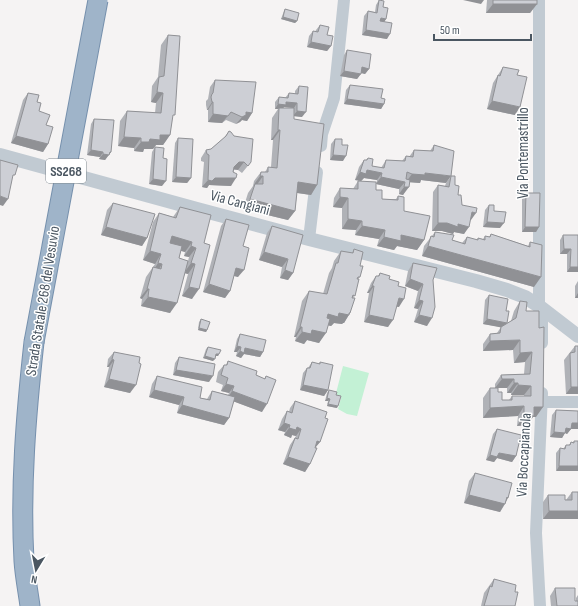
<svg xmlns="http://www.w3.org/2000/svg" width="578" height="606" font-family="'Sofia Sans Condensed',sans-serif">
<rect width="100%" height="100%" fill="#f5f3f3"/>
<path fill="#c3f1d5" d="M343,366L369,373L357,416L347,414L338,409L341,398L335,397Z"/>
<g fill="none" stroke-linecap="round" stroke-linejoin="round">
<g stroke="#7690ad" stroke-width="21">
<path id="trunk" d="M30,606C28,591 25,576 24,561C20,487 26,415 34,342"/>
</g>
<g stroke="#c1cad2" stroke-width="12">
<path d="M539,0V306L542,322V343"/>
<path d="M321,146L322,134L334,98L344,0"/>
<path d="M309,239L317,172"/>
<path d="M542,402H578"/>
<path d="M540,606L536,533L542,393"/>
</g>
<path stroke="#c1cad2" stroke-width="14" d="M0,155L197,209L309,239L476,281L507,290L525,297L539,306L578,336"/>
<use href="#trunk" stroke="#9fb4c9" stroke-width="19"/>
<g stroke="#7690ad" stroke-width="21" stroke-linecap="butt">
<path id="trunk-bridge" d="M34,342L98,0"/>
</g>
<use href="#trunk-bridge" stroke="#9fb4c9" stroke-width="19"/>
</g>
<g fill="#b0b2b7" fill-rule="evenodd">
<path d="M379,0L383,7L386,19L384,22L387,39L362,35L364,16L368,11L375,12L376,5Z"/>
<path d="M487,0H537V4L530,13H486Z"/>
<path d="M285,9L297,21L295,23L281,19L284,11Z"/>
<path d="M320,25L327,35L331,46L327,51L307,47L309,36L313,31L315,32L316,30Z"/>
<path d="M168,35L172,118L170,135L163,145H156L153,149H144L143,152L134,151V148L118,146L120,121L127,111L155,113L156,103L151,102L152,86L158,77L161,45Z"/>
<path d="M347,50L369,69L365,74L361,73L357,79L340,76L344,55Z"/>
<path d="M503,67L517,75L515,115L487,109L493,83Z"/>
<path d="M215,80L252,113L247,121L242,120L240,122L236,124L226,120L222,123L208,122V110H207L206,105V101L208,99L210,87Z"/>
<path d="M350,85L381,98L384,104L381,109L344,104L346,90Z"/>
<path d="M299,86L302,117L294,116V119L317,185L311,195L297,193L295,211L288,220L243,209L248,193L253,186L254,181L261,172H265L268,167H271L273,140H271L272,118L278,109H275V102L279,97L285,98L289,93L295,94V91ZM284,107L294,108H283Z"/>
<path d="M28,93L37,102L39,111L46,125L48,144L43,152L11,143L23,100Z"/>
<path d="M94,119L111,152L105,160L99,159L100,157L87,155L91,124Z"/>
<path d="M229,131L251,162L242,173L238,170H234L231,186L209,185L207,188L202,187L204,162L201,161V158L206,150L211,149L224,138Z"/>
<path d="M178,138L191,178L187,183L172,182L175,143Z"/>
<path d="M335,139L342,145L343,161L330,160L331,144Z"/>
<path d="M434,145L446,183L421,180L420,183L410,182L403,195L399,194V189L376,184L377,180L364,178L361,181L355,180L359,167L364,160H366L368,158L372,166L381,168L386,160L402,161L406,156L409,157L414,150L430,151Z"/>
<path d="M155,147L163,158L162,186L149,184L152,152Z"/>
<path d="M451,176L462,205L471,220H470L464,234L454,232L453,234L442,231H432L433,192L438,185L445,186L446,183Z"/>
<path d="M358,181L376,190L382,199H396L398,196L404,211L424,240L417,250L397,246L394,250L377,246L379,239L355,235L356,230L342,229V208L333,207L334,198L340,188L353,189Z"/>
<path d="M526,193L539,227L536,232H522V198Z"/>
<path d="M113,203L147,238L142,246L101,235L107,210Z"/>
<path d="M489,205L494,211L500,228L483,227L485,210Z"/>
<path d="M180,207L204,243L192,299L182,296L188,274L185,273L170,313L141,306L142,299L140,298L146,277L153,267L155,264L143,260L153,222L159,213L173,217ZM181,251L185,252L184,256L189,257L188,261L179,258Z"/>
<path d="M226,219L243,246L238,277L234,276L230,291L225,298L203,292L221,226Z"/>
<path d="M272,226L293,273L288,280L280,278L282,267L259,260L267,233Z"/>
<path d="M435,232L452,240L462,243L467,237L477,240L478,238L483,239L485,236L489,237L491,234L528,246L530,242L534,287L422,256L424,246Z"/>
<path d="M563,235H578V272H567V254H560V240Z"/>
<path d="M354,249L360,266V277L358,279L350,313L344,323H343L342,324L334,323L331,326L328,325L319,343L307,340L304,344L295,341L296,337H294L302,301L309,291L323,294L329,273L332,268L334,261L341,251L352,253Z"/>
<path d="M413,263L433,280L427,326L414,322L418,309L414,308L418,291L405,286L408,271Z"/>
<path d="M380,273L389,279L398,286L399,307L396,306L388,327L364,322L369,293H367L371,283L376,276H378Z"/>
<path d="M578,281V298H575V286Z"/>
<path d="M489,295L506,311V324L511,321L514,311L520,301L526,311H539L536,417H533L527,425L517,426L518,416L483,418V398L490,388H495V384L501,375L524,374L525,362L514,363L513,350L483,351V344L490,334L497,333L501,327L483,324L485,300ZM498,388H507V393H511V395H524V396H512L509,400H502L498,392Z"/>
<path d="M201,319L207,330L206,332L198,330L199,322Z"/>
<path d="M240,334L263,352L260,357L244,354L241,358L236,356L237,352H234L237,339Z"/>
<path d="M575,346L578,394H566L564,360Z"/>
<path d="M208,347L219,354L218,356H215L213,361L203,358L206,349Z"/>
<path d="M114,352L139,363L130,393L104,387L109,367H107L108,359Z"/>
<path d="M179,357L209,382L173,375L175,363Z"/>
<path d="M228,361L264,379L266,376L262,412L233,401L229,418L224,425L177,413L179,405L149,397L152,384L157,376L200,398L207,399L212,391L228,395L229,393L221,391L223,385L216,382L218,372L224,365H226Z"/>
<path d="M312,362L319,364L320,362L328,390L324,396L300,390L303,373L307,368H308Z"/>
<path d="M329,390L337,408L327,406L328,401H325L327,393Z"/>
<path d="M295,401L325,418L320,442L315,448L310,464L305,472L283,464L290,445L296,436L292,435L291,438L284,435L285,432L278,430L282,419L287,411L289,412L290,408Z"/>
<path d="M556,410L578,411V429H571L567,434L565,433L562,438L550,437L552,415Z"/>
<path d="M497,429L516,456L512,462L497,458L494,462L486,460L493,434Z"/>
<path d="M574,441H578L556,471V453L560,448L563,449L566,445H569L571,442L573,443Z"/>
<path d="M475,473L505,502V504L500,512L464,503L469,481Z"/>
<path d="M572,492H578V519H543V502L548,495L566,500Z"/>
<path d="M494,579L515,592V606H481L484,593Z"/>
<path d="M555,588L575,601H576V598L578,595V606H551L550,596Z"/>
</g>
<g fill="#909195">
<path d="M463,0H484L481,4Z"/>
<path d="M493,4H537L530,13H486Z"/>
<path d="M283,17L297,21L295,23L281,19Z"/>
<path d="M381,18L386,19L383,24L377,23Z"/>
<path d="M366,30L390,34L387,39L362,35Z"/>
<path d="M311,42L331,46L327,51L307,47Z"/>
<path d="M362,67L369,69L365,74L358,72Z"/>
<path d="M344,71L361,74L357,79L340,76Z"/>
<path d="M157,92L163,93L156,103L151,102Z"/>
<path d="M347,99L384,104L381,109L344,104Z"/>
<path d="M492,101L520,107L515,115L487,109Z"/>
<path d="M212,102H213L208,110H207Z"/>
<path d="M286,102L297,103L294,108L284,107L282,110L279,108L278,109H275L278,104Z"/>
<path d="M297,111L306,112L302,117L293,116Z"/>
<path d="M231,112L222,123L208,122L213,114Z"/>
<path d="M246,112L252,113L247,121L242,120L240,122L236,124L242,117Z"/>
<path d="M278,130H280L273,140H271Z"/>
<path d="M160,135H170L163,145H156L153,149H144L143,152L134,151L141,142L150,139Z"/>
<path d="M16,136L48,144L43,152L11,143Z"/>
<path d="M124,137L141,138L134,148L118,146Z"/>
<path d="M91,150L103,152L100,157L87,155Z"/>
<path d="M110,152H111L105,160L99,159L103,154Z"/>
<path d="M333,155L346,156L343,161L330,160Z"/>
<path d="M239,162H244L238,170L234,169V167Z"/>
<path d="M367,170L382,173L377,180L364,178L361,181L355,180L360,172Z"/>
<path d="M425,173L451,176L446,183L421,180L420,183L406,182L412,174Z"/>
<path d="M260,176H263L256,186L255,184L253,186Z"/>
<path d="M176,177L191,178L187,183L172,182Z"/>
<path d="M381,177L405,182L399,189L376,184Z"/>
<path d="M215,178H236L231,186L209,185L207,188L202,187L208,180Z"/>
<path d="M153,179L166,181L162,186L149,184Z"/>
<path d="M298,182L317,185L311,195L291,192Z"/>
<path d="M404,187H409L403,195L399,194Z"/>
<path d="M0,196L8,199L3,206L0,205Z"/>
<path d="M340,197L348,198L342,208L333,207Z"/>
<path d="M250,199L295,211L288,220L243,209Z"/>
<path d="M472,212L476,213L471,220H466Z"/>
<path d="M348,219L362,221L356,230L342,229Z"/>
<path d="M487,222L504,223L500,228L483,227Z"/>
<path d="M438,223H447L458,224L469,227L464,234L454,232L453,234L442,231H432Z"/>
<path d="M362,226L385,230L379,239L355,235Z"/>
<path d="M106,227L147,238L142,246L101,235Z"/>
<path d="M525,227H539L536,232H522Z"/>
<path d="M401,235L424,240L417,250L397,246L394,250L377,246L384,237Z"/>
<path d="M172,236L192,242L185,252L166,246Z"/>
<path d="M191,246L196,248L189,257L184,256Z"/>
<path d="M428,246L541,277L534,287L422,256Z"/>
<path d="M564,249H571L567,254H560Z"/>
<path d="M150,251L161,254L155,264L143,260Z"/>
<path d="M264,252L288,259L282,267L259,260Z"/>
<path d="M158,263L162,264L156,274L152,273Z"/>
<path d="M191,263L195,264L188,274L184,273Z"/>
<path d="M570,267H578V272H567Z"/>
<path d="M236,268L244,270L238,277L231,275Z"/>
<path d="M285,270L293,273L288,280L280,278Z"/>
<path d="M410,279L423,284L418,291L405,286Z"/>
<path d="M209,284L230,291L225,298L203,292Z"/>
<path d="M372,286H374L369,293H367Z"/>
<path d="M189,287L199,289L192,299L182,296Z"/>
<path d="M147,289H149L142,299L140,298Z"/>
<path d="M578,293V298H575Z"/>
<path d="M148,297L177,303L170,313L141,306Z"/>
<path d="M399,298L404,299L399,307L393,306Z"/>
<path d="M419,300L423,301L418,309L414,308Z"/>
<path d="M339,313H350L344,323H343L342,324L334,323L331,326L321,324L328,314Z"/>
<path d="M369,315L393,320L388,327L364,322Z"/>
<path d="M419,315L432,318L427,326L414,322Z"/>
<path d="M487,319L507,323L504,328L483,324Z"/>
<path d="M300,327H302L296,337H294Z"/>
<path d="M199,328L207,330L206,332L198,330Z"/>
<path d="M312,330L326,333L319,343L307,340L304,344L295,341L302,332Z"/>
<path d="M520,340L513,350L483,351L490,341Z"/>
<path d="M237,346L241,347L237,352H234Z"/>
<path d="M245,348L263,352L260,357L244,354L241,358L236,356L240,351Z"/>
<path d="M532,352L525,362L514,363L520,353Z"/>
<path d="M216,354H219L218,356H214Z"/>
<path d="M205,356L215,359L213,361L203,358Z"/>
<path d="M112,359L114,360L109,367H107Z"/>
<path d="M176,370L213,376L209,382L173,375Z"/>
<path d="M109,379L136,385L130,393L104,387Z"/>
<path d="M502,379H514L507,388H495Z"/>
<path d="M514,383H518L511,393H507Z"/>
<path d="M226,384L234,386L229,393L221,391Z"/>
<path d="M303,385L328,390L324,396L300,390Z"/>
<path d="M518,385L531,386L524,395H511Z"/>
<path d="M571,387H578V394H566Z"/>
<path d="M154,390L184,397L179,405L149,397Z"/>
<path d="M232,391L267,404L262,412L227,399Z"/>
<path d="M327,398L330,399L328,401H325Z"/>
<path d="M328,404L338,406L337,408L327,406Z"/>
<path d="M182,405L229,418L224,425L177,413Z"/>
<path d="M524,406L518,416L483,418L490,408Z"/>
<path d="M534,407H543L536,417H533L527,425L517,426L524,416Z"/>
<path d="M284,423L290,425L285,432L278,430Z"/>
<path d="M572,423H578V429H569H571L567,434L565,433L562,438L550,437L554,432L566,428Z"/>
<path d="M297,427L301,429L296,436L292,435L291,438L284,435L289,428Z"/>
<path d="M317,441L320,442L314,449Z"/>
<path d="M499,453L516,456L512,462L497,458L494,462L486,460L490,455Z"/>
<path d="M288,457L310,464L305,472L283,464Z"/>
<path d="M559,466H578V471H556Z"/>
<path d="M469,495L507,497L508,498L500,512L464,503Z"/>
<path d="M549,511H578V519H543Z"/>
</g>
<g fill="#cdcfd5" stroke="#909195">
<path d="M379,0L384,1L383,7L388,8L386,19L381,18L380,21L392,23L390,34L366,30L368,11L377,13Z"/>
<rect x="493" y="0" width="44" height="4"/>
<path d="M285,9L299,13L297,21L283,17Z"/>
<path d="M320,25L329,27L327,35L333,36L331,46L311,42L313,31L318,32Z"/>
<path d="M168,35L180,36L175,115H173L170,135H160V140L150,139L149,142H141V138L124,137L127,111L161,113L163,93L157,92L159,77L164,76Z"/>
<path d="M347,50L371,54L369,69L362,67L361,74L344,71Z"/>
<path d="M503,67L519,70L517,75L527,77L520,107L492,101L498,75L500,76Z"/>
<path d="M215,80L256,82L252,113L246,112V115L242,117L231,112L228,116L213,114V102H212L211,97L212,94L213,93Z"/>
<path d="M350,85L383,89L381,98L385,99L384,104L347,99Z"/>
<path d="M299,86L308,87L306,112L297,111V103L286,102V105L278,104L279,97L288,98L289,93L298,94Z"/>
<path d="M28,93L39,95L37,102L41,103L39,111L50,115L46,125L53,127L48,144L16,136Z"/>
<path d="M279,108H294V119L324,124L317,185L298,182L295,211L250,199L255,184H263V176H260L261,172H268V167L277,168L280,130H278Z"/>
<path d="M94,119L114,120L111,152H110L109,155L103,154V152L91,150Z"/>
<path d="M229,131L231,132L234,136L253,139L251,162L248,166L244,162H239L234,167L233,172L237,174L236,178H215L212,181L208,180L209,155L207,154L206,150L211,149L226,136Z"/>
<path d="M178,138L193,139L191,178L176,177Z"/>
<path d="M335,139H342V145H348L346,156L333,155Z"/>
<path d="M434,145L454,151L451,176L425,173V175L412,174L407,172L406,179L410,180L409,187H404L405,182L381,177L382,173L367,170L366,174L360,172L364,160H367L368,158L373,159L372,166L384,168L386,160L405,161L406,156L413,157L414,150L433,151Z"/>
<path d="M155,147L164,148L163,158L167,159L166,181L153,179Z"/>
<path d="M0,160L18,165L15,175H13L8,199L0,196Z"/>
<path d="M451,176H455V185L459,186L458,195H461L462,205L477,208L476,213L472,212L469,227L458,224V227L447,223H438V185L449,187Z"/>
<path d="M358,181L376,182V190H382V199L398,200V196L404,197V211L430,216L424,240L401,235V241L384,237L385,230L362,226V221L348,219V198L340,197V188L358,189Z"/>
<path d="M526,193H540L539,227H525Z"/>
<path d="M113,203L155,214L147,238L106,227Z"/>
<path d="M489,205H494V211L506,212L504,223L487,222Z"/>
<path d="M180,207L211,215L204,243L210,245L199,289L189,287L195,264L191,263L196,248L191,246L192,242L172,236L170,243L182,246L179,258L188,261L177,303L148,297L149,289H147L153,267L161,269L162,264L158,263L161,254L150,251L159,213L176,218Z"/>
<path d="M226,219L249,225L243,246L249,248L244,270L236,268L230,291L209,284Z"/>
<path d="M272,226L303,235L293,273L285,270L288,259L264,252Z"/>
<path d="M435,232L454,235L452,240L465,244L467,237L478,240V238L485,240V236L490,237L491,234L530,247V242L542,245L541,277L428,246L431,236L434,237Z"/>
<path d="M563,235H578V267H570L571,249H564Z"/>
<path d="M354,249L363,252L360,266H363L360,277H358L357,279H359L355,296L353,295L352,298H355L350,313H349V315L339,313L338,317L328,314L327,318L330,319L326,333L312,330L311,334L302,332V327H300L309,291L327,294L336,263H338L341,251L353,253Z"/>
<path d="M413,263L437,268L433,280L435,307L432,318L419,315L423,301L419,300L423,284L410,279Z"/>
<path d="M380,273L390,276L389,279L399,282L398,286L406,288L404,299L399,298L393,320L369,315L374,286H372L376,276H379Z"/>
<path d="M489,295L508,299L506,311H509L507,323L487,319Z"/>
<path d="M520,301L527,302L526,311H539V328L544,327L543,407H534V416H524V406L490,408V388H498V392H502V400H512V396H531V386L518,385V383H514V379H502L501,375L530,374L532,352L520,353V340L490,341V334L500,333L501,327L516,318Z"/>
<path d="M201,319L210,322L207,330L199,328Z"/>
<path d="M240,334L266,340L263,352L245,348L244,353L240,351L241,347L237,346Z"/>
<path d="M575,346H578V387H571L570,353L575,352Z"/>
<path d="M208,347L221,350L219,354H216L215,359L205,356Z"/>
<path d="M114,352L140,357L139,363L141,364L136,385L109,379L114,360L112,359Z"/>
<path d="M179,357L215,364L213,376L176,370Z"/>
<path d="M228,361L257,371L256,375L265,379L266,376L276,380L267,404L232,391L234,386L226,384L228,378L221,375L224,365H227Z"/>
<path d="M312,362L320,364V362L333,365L328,390L303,385L307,368H310Z"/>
<path d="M157,376L202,387L200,398L210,400L212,391L235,397L229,418L182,405L184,397L154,390Z"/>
<path d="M329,390L337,392L336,395L341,396L338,406L328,404L330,399L327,398Z"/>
<path d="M295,401L327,412L325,418L328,419L320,442L317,441L315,448H317L310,464L288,457L295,438L298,439L301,429L297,427L296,430L289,428L290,425L284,423L287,411L292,413Z"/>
<path d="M556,410L578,411V423H572L571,429L566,428L565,433L554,432Z"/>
<path d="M497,429L521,435L516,456L499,453L497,457L490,455Z"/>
<path d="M574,441H578V466H559L560,448L565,449L566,445H570L571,442L574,443Z"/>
<path d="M475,473L512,483L508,498L507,497L505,504L469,495Z"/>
<path d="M572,492H578V511H549L548,495H565V500H572Z"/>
<path d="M494,579L516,585L515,592H518L515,606H484L490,586L492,587Z"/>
<path d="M555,588H575V601H578V606H557Z"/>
</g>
<g text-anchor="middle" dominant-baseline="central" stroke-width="3" stroke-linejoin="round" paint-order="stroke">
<rect fill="#fff" stroke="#808990" stroke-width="1" x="46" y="159" width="40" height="24" rx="3"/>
<g font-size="14" font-weight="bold" fill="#4a5661">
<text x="66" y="171">SS268</text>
</g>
<g font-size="15" fill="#4a5661" stroke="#fff">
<text transform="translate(523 153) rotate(-90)">Via Pontemastrillo</text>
<text transform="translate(240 203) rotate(15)">Via Cangiani</text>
<text transform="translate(43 301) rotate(-81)">Strada Statale 268 del Vesuvio</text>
<text transform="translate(524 455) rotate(-87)">Via Boccapianola</text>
</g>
</g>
<g transform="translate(36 570) rotate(190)" stroke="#ffffff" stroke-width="3" paint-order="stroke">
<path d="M0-3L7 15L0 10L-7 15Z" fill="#4a5661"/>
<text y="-6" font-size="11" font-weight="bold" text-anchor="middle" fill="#4a5661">N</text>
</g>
<path d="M434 34v6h97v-6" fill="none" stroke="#4a5661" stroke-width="2"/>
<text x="440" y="34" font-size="12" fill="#4a5661" stroke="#ffffff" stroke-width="3" paint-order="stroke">50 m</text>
</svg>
